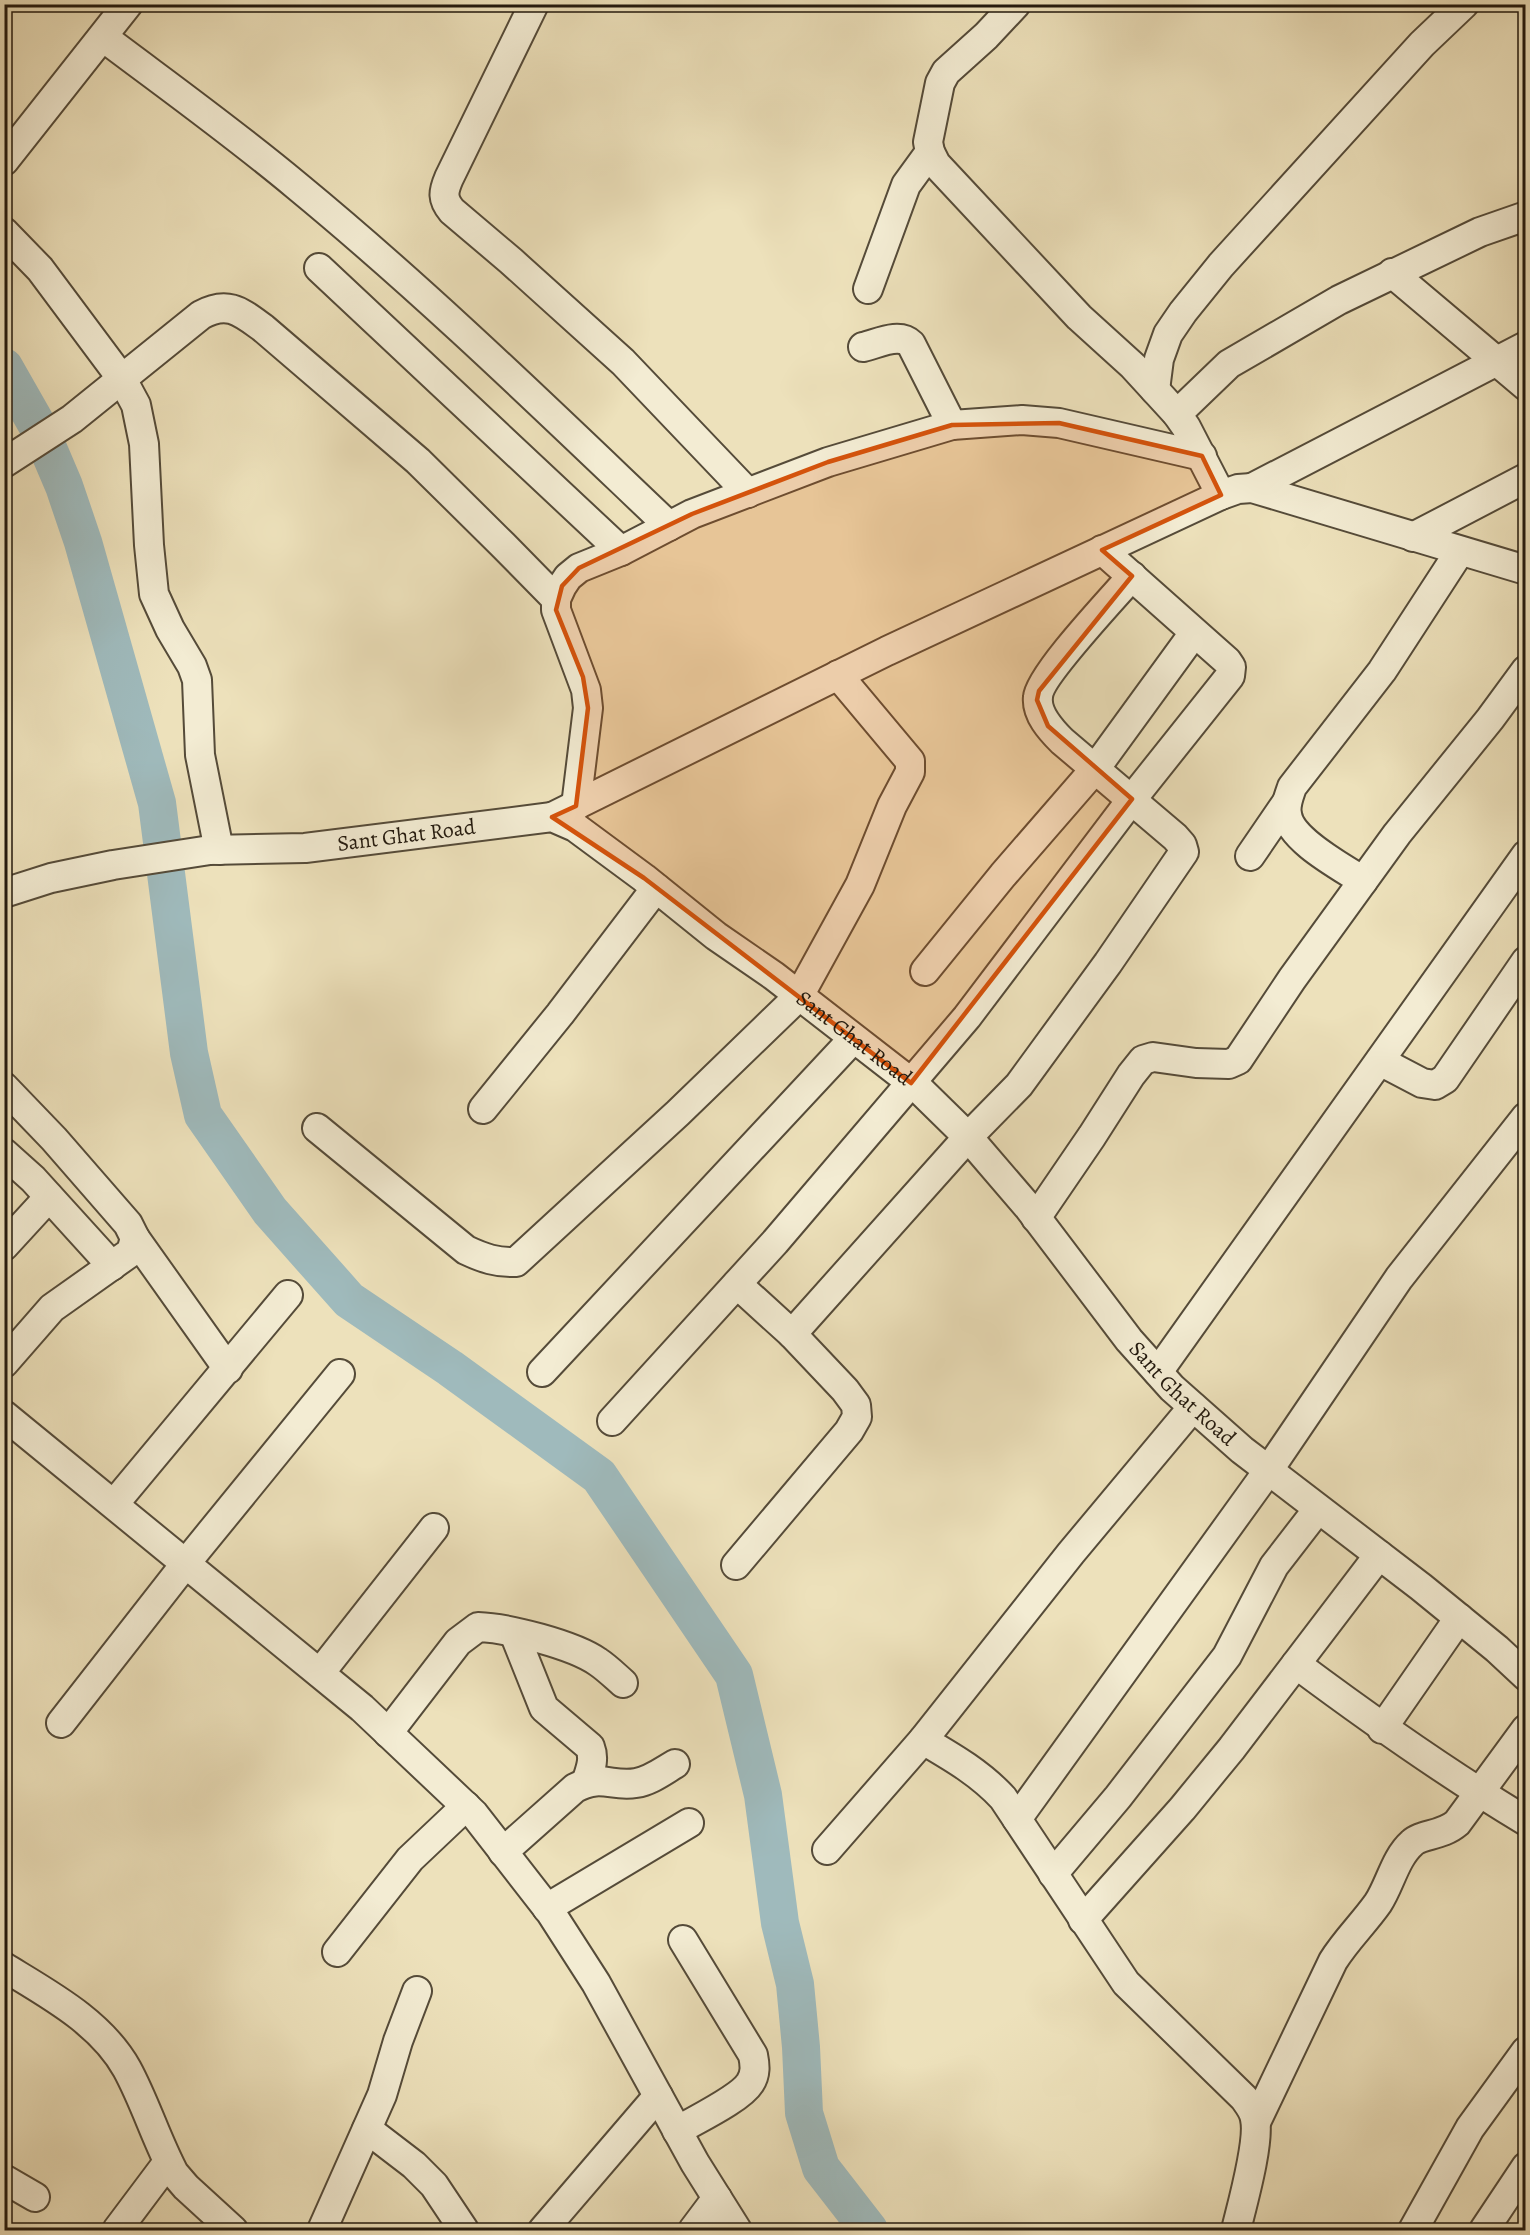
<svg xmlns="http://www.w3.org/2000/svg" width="1530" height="2235" font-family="Alegreya,serif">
<rect width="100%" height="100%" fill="#ede1bb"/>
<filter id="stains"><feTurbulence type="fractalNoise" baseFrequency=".00333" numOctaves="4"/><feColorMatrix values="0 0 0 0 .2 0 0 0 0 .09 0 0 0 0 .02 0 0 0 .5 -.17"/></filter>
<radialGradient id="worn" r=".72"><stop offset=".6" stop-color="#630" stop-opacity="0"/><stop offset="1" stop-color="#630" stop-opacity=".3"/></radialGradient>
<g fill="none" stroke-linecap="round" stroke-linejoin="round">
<path stroke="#9fbabc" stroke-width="38" d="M4,367L41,432L64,486L83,542L157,803L189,1053L203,1115L270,1211L349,1300L450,1368L599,1476L734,1675L763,1795L780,1923L795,1984L801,2047L804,2113L821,2168L869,2230"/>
<g stroke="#554b39" stroke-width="32">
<g id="minor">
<path d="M534,4L449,178C443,192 442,199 452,211L511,261L623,362L748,493"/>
<path d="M1016,4L986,36L946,72L940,83L928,142L930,152L936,164L1079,317L1133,366L1177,414L1186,427L1221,495"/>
<path d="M103,37C168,86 235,134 297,186C427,293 548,411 669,526"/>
<path d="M4,161L128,4"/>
<path d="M4,232L40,269L122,379L136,405L144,444L149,545L154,594L170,629L192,666L197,680L200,755L219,850"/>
<path d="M319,268L621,551"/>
<path d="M1392,273L1526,386"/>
<path d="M868,289L906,185L930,152"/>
<path d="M863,347C877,344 899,332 911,344L952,425"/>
<path d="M1155,390L1159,359L1168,334L1183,312L1221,265L1422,44L1464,4"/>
<path d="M1177,414L1229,364L1339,300L1480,232L1526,216"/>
<path d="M4,463L72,419L201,315C228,300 241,312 263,328L418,461L503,545L556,599"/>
<path d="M1252,488L1526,346"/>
<path d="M1413,537L1526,478"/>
<path d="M576,806L588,708L586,690L556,610V599L562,586L568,577L579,568L621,551L692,514L828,462L952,425L1022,420L1059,423L1202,456"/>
<path d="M552,817L887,651L1221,495L1238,489L1252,488L1526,570"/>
<path d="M1250,856L1287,802"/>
<path d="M1363,881C1342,867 1290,840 1287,814C1285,805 1289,796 1292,787L1382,671L1460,551"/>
<path id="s1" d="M4,893L51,878L113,865L210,850L305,848L552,817L575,827L644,878L716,936L774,976L917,1087L968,1137L1029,1208L1129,1340L1172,1388L1242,1450L1421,1587L1497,1649L1526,1676"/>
<path d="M925,971L1003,875L1095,769L1194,633"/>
<path d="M1380,1061L1422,1083L1435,1085L1445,1079L1526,961"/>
<path d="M4,1087L54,1139L128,1224L135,1238L131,1252L52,1308L4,1363"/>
<path d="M483,1109L560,1014L656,888"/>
<path d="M317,1128L466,1250C483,1258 497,1263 516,1262L678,1113L799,996L860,885L892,806L910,772V761L838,675"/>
<path d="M4,1153L33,1179L112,1266"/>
<path d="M1036,1218L1092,1136L1131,1075L1143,1060L1153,1057L1196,1063L1229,1064L1238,1060L1292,979L1397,834L1490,719L1526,670"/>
<path d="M135,1238L228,1369"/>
<path d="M4,1246L49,1197"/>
<path d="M792,1334L968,1137L1019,1085L1108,963L1184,852L1182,845L1175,837L1062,741C1051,730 1036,714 1038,697C1039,676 1114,597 1132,576"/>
<path d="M542,1372L853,1039"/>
<path d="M1158,1372L1526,855"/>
<path d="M4,1415L362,1708L474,1814L551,1913L596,1983L695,2163L737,2230"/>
<path d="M612,1421L775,1242L967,1017L1132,799L1230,676L1231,667L1227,661L1102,550"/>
<path d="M114,1504L288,1295"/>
<path d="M736,1565L849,1431L857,1417L856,1405L845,1390L792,1334L737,1284"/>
<path d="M514,1633L544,1708L590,1747C595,1760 590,1770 586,1783"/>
<path d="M1296,1664C1371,1720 1446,1773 1526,1821"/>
<path d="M320,1673L434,1528"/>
<path d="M61,1723L186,1563L340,1374"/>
<path d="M1382,1729L1459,1618"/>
<path d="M388,1733L458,1642L478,1627C508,1628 574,1645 598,1662C607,1668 615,1676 623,1683"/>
<path d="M923,1740C952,1757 980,1773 1003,1798L1126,1983L1244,2098C1249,2105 1254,2111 1255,2119C1260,2142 1242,2205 1236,2230"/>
<path d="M1017,1819L1268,1471L1399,1278L1526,1117"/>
<path d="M827,1850L923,1740L1071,1553L1193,1407"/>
<path d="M503,1852L575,1788C602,1774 611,1787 636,1783C650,1781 663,1771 675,1764"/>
<path d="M1053,1874L1118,1797L1227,1656L1274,1566L1318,1509"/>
<path d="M547,1908L689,1823"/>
<path d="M1083,1920L1182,1809L1232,1748L1379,1555"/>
<path d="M337,1952L410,1859L466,1806"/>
<path d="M4,1967C48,1994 101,2022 127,2069C145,2102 156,2139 174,2173L186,2187L233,2230"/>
<path d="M1256,2122L1333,1961C1346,1940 1364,1923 1378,1903C1390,1885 1395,1858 1412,1843C1421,1834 1442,1836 1457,1823L1526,1729"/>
<path d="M367,2129L414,2165L434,2185L464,2230"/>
<path d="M677,2131C695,2120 740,2099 750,2083C756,2074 755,2065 753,2055L683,1940"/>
<path d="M4,2179L35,2197"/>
<path d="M117,2230L168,2162"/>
<path d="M322,2230L382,2095L398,2041L417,1991"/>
<path d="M543,2230L658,2096"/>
<path d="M693,2230L717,2198"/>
<path d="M1413,2230L1470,2128L1526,2051"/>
<path d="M1484,2230L1526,2167"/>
</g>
</g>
<use href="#minor" stroke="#f3ecd3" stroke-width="28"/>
</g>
<path fill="#d4530c" fill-opacity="0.2" stroke="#d4530c" stroke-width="4.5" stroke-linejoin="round" d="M1059,423L1202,456L1221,495L1102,550L1132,576L1039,691L1037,700L1048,726L1132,799L911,1083L644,878L552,817L576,806L588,708L583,677L556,610L562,586L579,568L692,514L828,462L952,425Z"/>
<g text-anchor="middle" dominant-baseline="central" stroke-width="4.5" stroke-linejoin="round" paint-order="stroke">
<g font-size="22" fill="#22190e" stroke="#f3ecd3">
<text stroke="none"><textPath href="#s1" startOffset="408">Sant Ghat Road</textPath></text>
<text stroke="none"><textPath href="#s1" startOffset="930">Sant Ghat Road</textPath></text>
<text stroke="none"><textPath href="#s1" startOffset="1416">Sant Ghat Road</textPath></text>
</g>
</g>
<rect width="1530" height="2235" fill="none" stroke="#ede1bb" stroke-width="24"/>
<rect x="6" y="6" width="1518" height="2223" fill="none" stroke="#22190e" stroke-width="3"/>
<rect x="12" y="12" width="1506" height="2211" fill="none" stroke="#22190e" stroke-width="1.5"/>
<rect width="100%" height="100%" filter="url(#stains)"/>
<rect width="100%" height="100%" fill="url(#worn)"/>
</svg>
